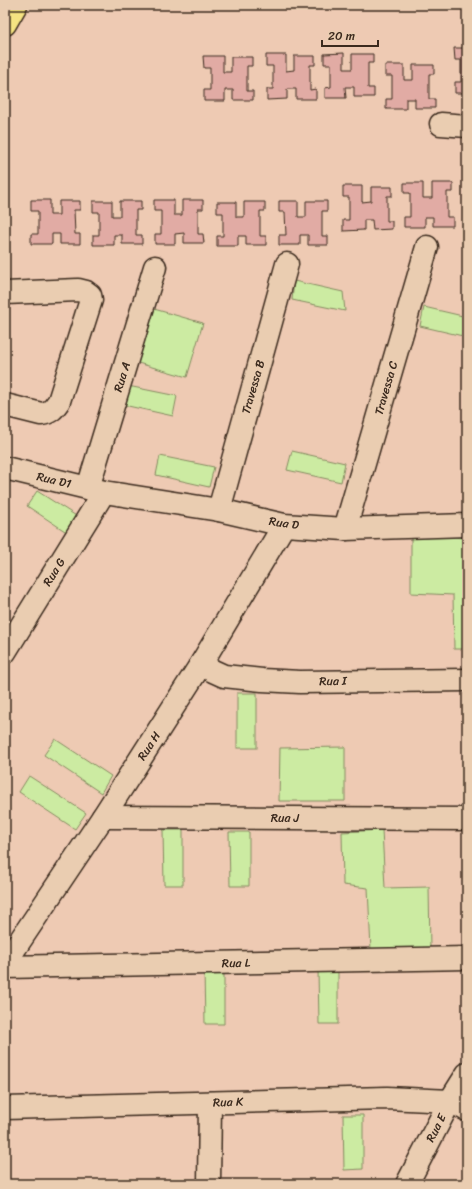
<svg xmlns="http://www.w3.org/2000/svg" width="472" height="1189" font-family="Sriracha,sans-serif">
<rect width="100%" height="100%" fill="#eecab3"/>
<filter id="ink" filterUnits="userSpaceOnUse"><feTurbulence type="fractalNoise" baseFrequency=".025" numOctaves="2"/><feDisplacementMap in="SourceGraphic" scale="8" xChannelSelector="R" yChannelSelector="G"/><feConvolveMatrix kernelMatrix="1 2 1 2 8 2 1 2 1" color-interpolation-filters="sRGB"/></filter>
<g filter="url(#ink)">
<g fill="#cceba2" stroke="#848a60">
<path d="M294,281L343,292L345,311L292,300Z"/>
<path d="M424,307L467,317V337L420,326Z"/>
<path d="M154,309L203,323L187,377L138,363Z"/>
<path d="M123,385L177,396L173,416L119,404Z"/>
<path d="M292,451L345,463L341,482L287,470Z"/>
<path d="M160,456L214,467L209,487L156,475Z"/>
<path d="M37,491L81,519L71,535L27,506Z"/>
<path d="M411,535L467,538V649H454L453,595L411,593Z"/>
<rect x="237" y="693" width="20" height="55"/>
<path d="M55,739L111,776L101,793L44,755Z"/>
<path d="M345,747V801H279L280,748Z"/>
<path d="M29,776L86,813L75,829L19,792Z"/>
<path d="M163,830H183V885H164Z"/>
<path d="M382,830L385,888L429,887L430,949L371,950L368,888L343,885L342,832Z"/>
<path d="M229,832H249V886H230Z"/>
<path d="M204,970H224V1024H205Z"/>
<path d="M318,970H338V1024H319Z"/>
<path d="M343,1115H363V1169L344,1170Z"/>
</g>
<g fill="#e1aba4" stroke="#3b2a1e">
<path d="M454,48H467V93H455V82H461V60H455Z"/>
<path d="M344,53V69H352V54H373V63H368V88H374V97H354V87H345L346,98H325V88L331,87V64H324V54Z"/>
<path d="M266,55H286V71L294,70V56H315V65H310V90L316,89V99H296V89H287V99L267,100V89H273V66H266Z"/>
<path d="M203,56H223V72H231V57H252V66H247V91H253V100H233V90H225V101H204V90H210V68H204Z"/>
<path d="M385,65H404V80H413V65H434V74H429V99H435V108H415V99H406V109H386V99H392V76H385Z"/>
<path d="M404,183H423V198H432V183H453V192H447V217H453V226H433V217H425V227H404V217H410V193H404Z"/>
<path d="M343,186H362V202L371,201V187H392V196H387V221H392V229L373,230L372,220H364V230L343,231V220H349V197H343Z"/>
<path d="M31,200H50V215H59V201H80V210H74L75,234H80V244H60V234H52V244H31V234H38V211H31Z"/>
<path d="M154,200H174V215H182V200H203V209H198V234H203L204,243H184V233L175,234V244H155V234H161V211H154Z"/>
<path d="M93,201H112V216H120V201H141V210H136V235H142V244H122V235H114V245H93V235H99V212H93Z"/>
<path d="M279,201H298V217H306V201H327V211H322V236H328V245H308V235H300V245H279V235H286L285,212H279Z"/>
<path d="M217,202H236V217H244V202H265V211H260V236H266V245H246V236H238V246H217V236H223V213H217Z"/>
</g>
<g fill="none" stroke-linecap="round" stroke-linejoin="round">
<g stroke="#3b2a1e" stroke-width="25">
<g id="minor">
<path d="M441,124L467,126"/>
<path d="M5,293L78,290L86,292L90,295L91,300L59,401C54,408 51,413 41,414L5,405"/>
<path d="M5,468L104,492L219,510L284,525L345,529L467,525"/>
<path d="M88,488L155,267"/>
<path d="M219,510L287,264"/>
<path d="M345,529L427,247"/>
<path d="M5,652L104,492"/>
<path d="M201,664L213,671L224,676L262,680L300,682L467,680"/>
<path d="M103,817L467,819"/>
<path d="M5,963L103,817L201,664L284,525"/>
<path d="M5,967L467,958"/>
<path d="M5,1108L387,1098L450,1101L467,1110"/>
<path d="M209,1184L210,1103"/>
<path d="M407,1184L450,1101L467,1074"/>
</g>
</g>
<g stroke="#3b2a1e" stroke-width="25">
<path id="major" d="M5,24L16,5"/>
</g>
<use href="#minor" stroke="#eacdb1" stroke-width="22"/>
<use href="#major" stroke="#f5e382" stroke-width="22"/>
</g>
</g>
<g text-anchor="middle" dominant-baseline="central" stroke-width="3.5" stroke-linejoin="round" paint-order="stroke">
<g font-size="12" fill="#3b2a1e" stroke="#eacdb1">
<text transform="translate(122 377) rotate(-73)">Rua A</text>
<text transform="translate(253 387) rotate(-74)">Travessa B</text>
<text transform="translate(386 388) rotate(-74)">Travessa C</text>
<text transform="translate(54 480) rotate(13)">Rua D1</text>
<text transform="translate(284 523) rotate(8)">Rua D</text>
<text transform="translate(54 572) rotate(-58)">Rua G</text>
<text transform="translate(333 681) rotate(-1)">Rua I</text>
<text transform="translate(149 746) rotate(-57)">Rua H</text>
<text x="285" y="818">Rua J</text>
<text transform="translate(236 963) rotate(-1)">Rua L</text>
<text transform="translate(228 1102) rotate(-2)">Rua K</text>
<text transform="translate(436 1128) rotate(-63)">Rua E</text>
</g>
</g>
<rect width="472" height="1189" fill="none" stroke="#eacdb1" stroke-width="20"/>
<rect x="10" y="10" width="452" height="1169" fill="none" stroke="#3b2a1e" stroke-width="1.5" filter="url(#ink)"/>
<path d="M322 40v6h56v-6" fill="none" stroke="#3b2a1e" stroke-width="2"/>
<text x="328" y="40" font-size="12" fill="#3b2a1e" stroke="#eacdb1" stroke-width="3" paint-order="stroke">20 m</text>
</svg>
